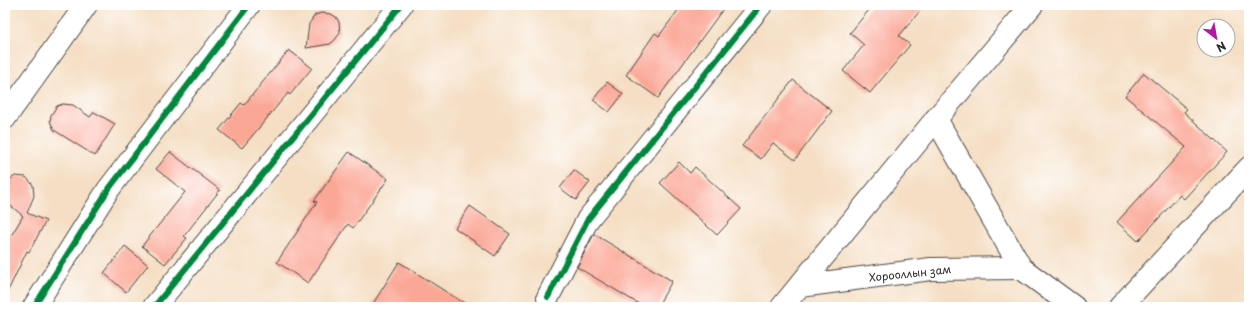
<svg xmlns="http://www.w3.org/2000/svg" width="1254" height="312" font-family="'Playpen Sans',sans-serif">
<rect width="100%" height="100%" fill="#fff"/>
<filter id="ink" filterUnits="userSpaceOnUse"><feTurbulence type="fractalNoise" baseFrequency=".025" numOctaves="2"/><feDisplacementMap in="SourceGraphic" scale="8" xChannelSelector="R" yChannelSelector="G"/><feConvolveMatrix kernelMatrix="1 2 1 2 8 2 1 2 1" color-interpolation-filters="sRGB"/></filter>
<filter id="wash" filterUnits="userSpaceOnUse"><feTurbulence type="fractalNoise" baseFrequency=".012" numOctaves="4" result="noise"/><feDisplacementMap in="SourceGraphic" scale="16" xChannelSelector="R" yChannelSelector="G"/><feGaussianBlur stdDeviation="0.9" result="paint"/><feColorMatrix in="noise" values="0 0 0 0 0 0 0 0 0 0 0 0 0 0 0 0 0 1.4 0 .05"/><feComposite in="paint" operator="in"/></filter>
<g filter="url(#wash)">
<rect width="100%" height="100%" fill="#f5dec3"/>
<g id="blocks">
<g fill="#fba796">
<path d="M682,5H726L658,98L626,75L655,33L659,36Z"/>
<path d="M873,5H925L899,36L910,45L870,93L843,71L864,45L850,33Z"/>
<path d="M321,13L331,14L336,17L339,22L340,33L334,41L330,44L306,48L309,24L315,15Z"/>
<path d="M289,50L312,68L290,95L288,93L242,148L219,130L241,103L244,105Z"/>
<path d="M1144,73L1187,109L1184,112L1227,152L1184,199L1180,195L1138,241L1117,222L1186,147L1125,96Z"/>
<path d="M793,80L832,111L795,160L773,143L761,159L742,146Z"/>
<path d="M607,82L623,94L609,112L593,100Z"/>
<path d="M63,104L73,105L90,117L94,112L115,124L95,156L54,130L50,121L51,115L57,106Z"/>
<path d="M170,152L220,190L184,236L187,238L165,264L142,246L185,192L156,169Z"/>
<path d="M349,152L388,179L353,228L348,224L308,283L277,262L317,202L314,201Z"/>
<path d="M679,162L690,173L695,167L741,209L717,235L660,183Z"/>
<path d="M574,170L590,182L576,200L560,188Z"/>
<path d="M15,176L26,177L33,185L34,196L27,213L46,221L29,252L27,251L5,297V246L23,216L5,201V183Z"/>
<path d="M470,206L510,234L495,256L455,228Z"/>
<path d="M594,234L672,281L657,307H644L577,267Z"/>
<path d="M125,246L148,265L126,292L104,273Z"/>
<path d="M399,262L470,307H371Z"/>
</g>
</g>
</g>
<g filter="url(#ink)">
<use href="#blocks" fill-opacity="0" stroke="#494642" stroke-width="1"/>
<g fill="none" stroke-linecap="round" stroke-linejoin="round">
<g stroke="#494642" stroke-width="24">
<g id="minor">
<path d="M5,118L86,5"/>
<path d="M548,297L588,219L761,5"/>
<path d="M34,307L108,190L249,5"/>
<path d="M154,307L401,5"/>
<path d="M1120,307L1249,168"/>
</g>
</g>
<g stroke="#494642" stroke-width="24">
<g id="tertiary">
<path d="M936,119L1021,268L1074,307"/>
<path d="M800,286L931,269L1021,268"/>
</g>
</g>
<g stroke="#494642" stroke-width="24">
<path id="secondary" d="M782,307L936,119L1032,5"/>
</g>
<use href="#minor" stroke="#fff" stroke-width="22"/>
<use href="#tertiary" stroke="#fff" stroke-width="22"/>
<use href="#secondary" stroke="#fff" stroke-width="22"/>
<g stroke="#fff" stroke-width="8">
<g id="cycleway">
<path d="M548,297L588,219L761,5"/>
<path d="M34,307L108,190L249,5"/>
<path d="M154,307L401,5"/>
</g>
</g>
<use href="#cycleway" stroke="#00873e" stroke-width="6"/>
</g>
</g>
<g text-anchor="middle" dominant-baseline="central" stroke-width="3" stroke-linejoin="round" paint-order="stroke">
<g font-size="11" fill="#2b2b2b" stroke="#fff">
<text transform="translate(910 273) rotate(-6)">Хорооллын зам</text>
</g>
</g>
<rect width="1254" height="312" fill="none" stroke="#fff" stroke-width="20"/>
<g transform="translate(1216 38) rotate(149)"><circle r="19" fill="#ffffff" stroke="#aaaaaa"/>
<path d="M0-3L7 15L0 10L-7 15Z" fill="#b5179e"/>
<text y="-6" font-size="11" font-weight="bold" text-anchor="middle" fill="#2b2b2b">N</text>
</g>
</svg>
